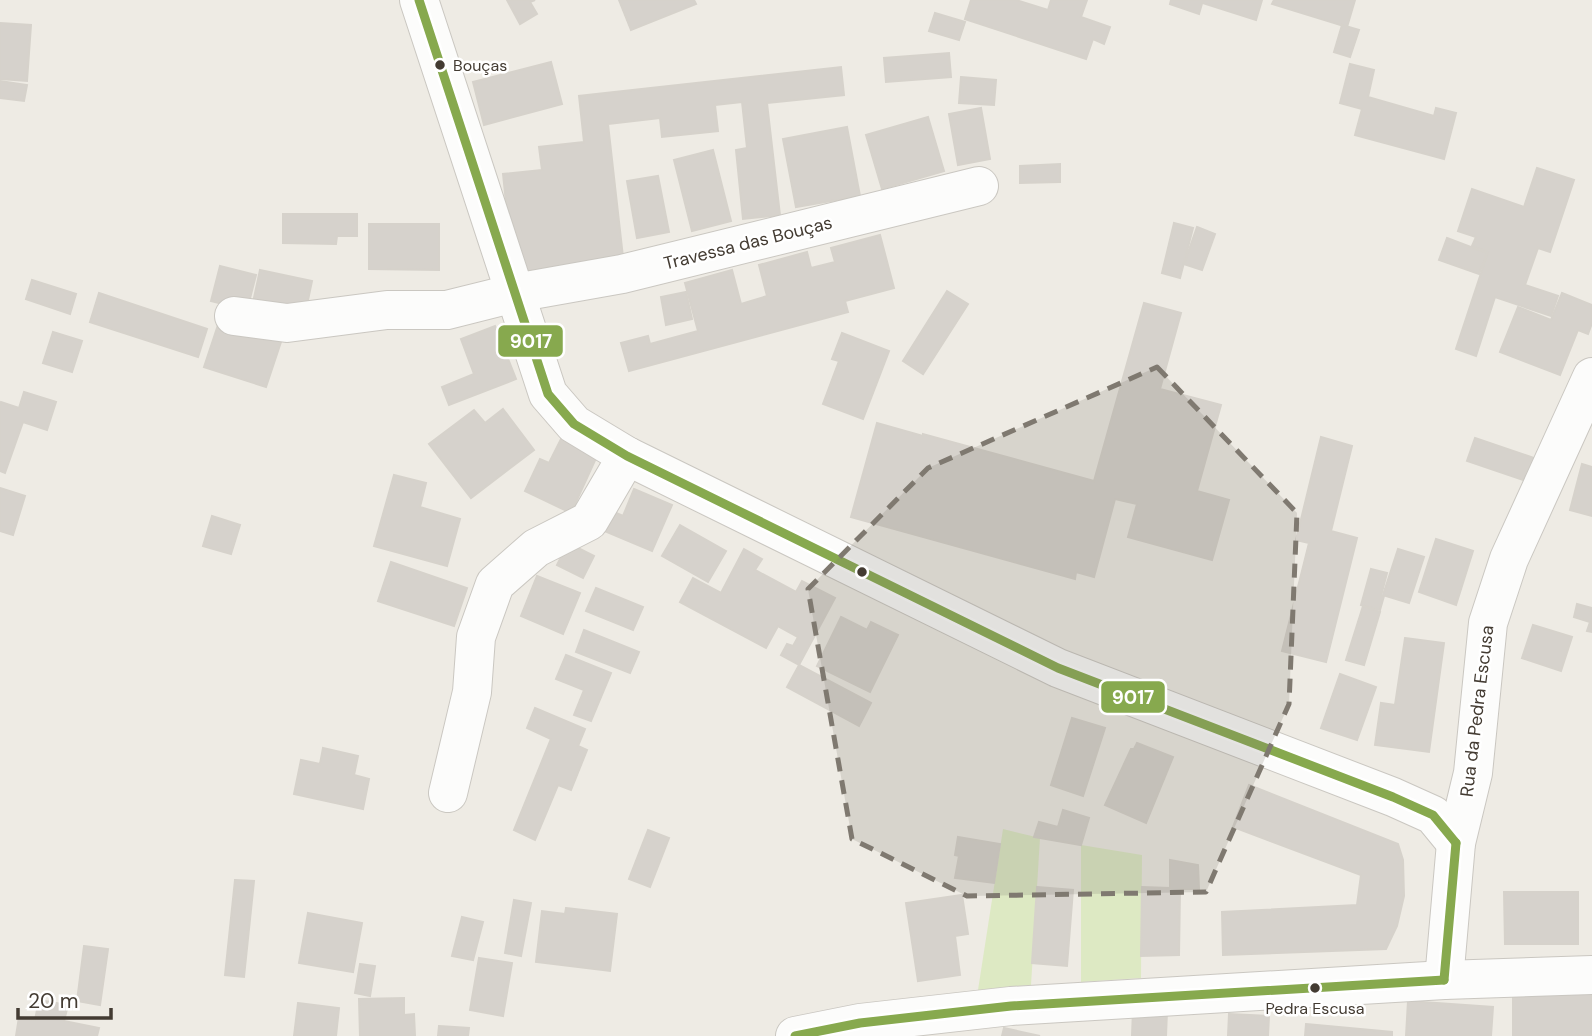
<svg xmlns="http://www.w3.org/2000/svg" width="1592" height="1036" font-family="'DM Sans',sans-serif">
<rect width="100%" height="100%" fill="#eeebe4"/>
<g fill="#dde9c3">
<path d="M1003,829L1040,838L1031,985L978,990Z"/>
<path d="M1081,845L1142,855L1141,978L1081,982Z"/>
</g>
<g fill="#d6d2cc" stroke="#d6d2cb" stroke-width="2">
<path d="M507,0H535L530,2L537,14L520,24Z"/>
<path d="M619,0H694L696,4L631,30Z"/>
<path d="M971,0H1016L1048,10L1051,0H1087L1081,17L1110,27L1104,44L1093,39L1086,59L965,19Z"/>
<path d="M1171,0H1203L1199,14L1170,4Z"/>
<path d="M1204,0H1262L1256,20L1203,3Z"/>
<path d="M1274,0H1355L1347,27L1272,4Z"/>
<path d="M935,13L965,22L959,40L929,31Z"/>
<path d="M0,23L31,25L27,81L0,79Z"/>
<path d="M1342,25L1359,30L1350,57L1334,52Z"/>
<path d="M949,53L951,77L886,82L884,58Z"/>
<path d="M551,62L562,104L484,125L473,82Z"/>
<path d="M1350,64L1374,70L1368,97L1434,116L1436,108L1456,113L1444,159L1355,135L1362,109L1340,103Z"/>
<path d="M841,67L844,95L767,103L780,215L743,219L736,150L747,148L742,102L715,105L718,131L662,137L660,118L608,124L624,266L514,278L503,174L542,170L539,147L584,142L579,96Z"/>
<path d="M961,77L996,80L994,105L959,103Z"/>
<path d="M0,81L27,85L24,101L0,98Z"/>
<path d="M981,108L990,159L958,165L949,114Z"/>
<path d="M928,117L944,171L882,189L866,135Z"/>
<path d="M847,127L860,196L796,207L783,139Z"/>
<path d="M713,150L731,221L692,231L674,160Z"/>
<path d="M1060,164V182L1020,183V166Z"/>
<path d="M1537,168L1574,180L1550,252L1538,248L1525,285L1558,296L1551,316L1495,297L1476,356L1456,349L1488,252L1472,246L1476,237L1458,231L1472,189L1524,207Z"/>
<path d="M658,176L669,232L637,238L627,181Z"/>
<path d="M283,214H357V236H337L336,244L283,243Z"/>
<path d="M1174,223L1193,228L1180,278L1162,273Z"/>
<path d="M369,224H439V270L369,269Z"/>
<path d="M1197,227L1215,234L1202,270L1184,264Z"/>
<path d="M880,235L894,288L845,301L848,312L629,371L621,343L648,336L650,344L698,331L685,283L732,270L741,304L767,296L759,265L807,252L811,268L835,262L831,248Z"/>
<path d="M1447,238L1487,253L1479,274L1439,260Z"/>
<path d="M220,266L256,275L247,310L211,301Z"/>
<path d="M260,270L312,281L304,319L252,307Z"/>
<path d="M32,280L76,294L70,314L26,299Z"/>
<path d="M947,291L968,304L923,374L903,361Z"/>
<path d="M686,292L692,319L666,325L661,297Z"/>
<path d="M99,293L207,329L198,357L90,322Z"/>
<path d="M1562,293L1592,305V323L1588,334L1578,330L1560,375L1500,352L1518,307L1551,320Z"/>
<path d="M1144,303L1181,313L1160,389L1221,405L1197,491L1229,500L1212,560L1128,537L1137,504L1115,499L1094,577L1076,572L1075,579L851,517L877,423L923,436V434L1094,481Z"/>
<path d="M219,322L281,342L266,387L204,367Z"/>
<path d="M495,326L516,379L449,405L442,387L474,374L461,339Z"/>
<path d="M53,332L82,341L72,372L43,363Z"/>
<path d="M842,333L889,351L863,419L823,404L839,361L832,359Z"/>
<path d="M24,392L56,402L47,430L23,422L5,473L0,471V405L1,402L19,408Z"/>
<path d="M503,409L534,450L471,498L429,444L474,410L485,423Z"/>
<path d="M1321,437L1352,446L1331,531L1357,538L1326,662L1282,651L1309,543L1296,540Z"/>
<path d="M1475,438L1540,460L1532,483L1467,461Z"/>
<path d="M561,439L597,456L571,513L525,491L540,459L549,463Z"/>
<path d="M1582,464L1592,467V516L1570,510Z"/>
<path d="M394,475L426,483L420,507L460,519L447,566L374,546Z"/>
<path d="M0,488L25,496L13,535L0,531Z"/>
<path d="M634,489L672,505L652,551L602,530L610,510L623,516Z"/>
<path d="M212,516L240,525L231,554L203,546Z"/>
<path d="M680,525L726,551L708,582L662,556Z"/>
<path d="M1436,539L1473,551L1456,605L1419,592Z"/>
<path d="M568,543L594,556L583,578L557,565Z"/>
<path d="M744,549L762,559L755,570L796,592L802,581L835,598L799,665L781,655L787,644L793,646L798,637L778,626L766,648L680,602L693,578L721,593Z"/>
<path d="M1398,549L1424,557L1409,603L1383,595Z"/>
<path d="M391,562L467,588L454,626L378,601Z"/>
<path d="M1371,569L1387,573L1381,596H1384L1380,610L1361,605Z"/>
<path d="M537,576L580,593L563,634L521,616Z"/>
<path d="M596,588L643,607L633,630L586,611Z"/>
<path d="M1577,604L1592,608V632L1587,631L1590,622L1574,617Z"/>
<path d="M1363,606L1380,612L1364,665L1346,660Z"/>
<path d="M841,617L867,630L871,622L898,635L870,692L817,666Z"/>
<path d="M1533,625L1572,637L1561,671L1522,658Z"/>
<path d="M584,630L639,652L630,673L576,652Z"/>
<path d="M1405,638L1444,643L1429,752L1375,745L1381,703L1395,705Z"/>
<path d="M566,655L611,673L591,721L574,715L584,690L556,679Z"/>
<path d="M799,665L871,703L859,726L787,687Z"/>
<path d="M1340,674L1376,687L1357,740L1321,728Z"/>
<path d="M535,708L585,729L578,746L587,750L571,790L558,785L535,840L514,830L551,739L527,728Z"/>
<path d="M1072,718L1105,728L1083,796L1051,785Z"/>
<path d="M1137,743L1173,757L1146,823L1105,805L1131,749H1134Z"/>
<path d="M323,748L358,756L354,775L369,779L363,809L294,794L301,760L320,764Z"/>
<path d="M1249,785L1398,844L1403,860L1404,896L1397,926L1386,949L1223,955L1222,912L1357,905L1361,875L1233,827Z"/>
<path d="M1063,810L1089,818L1081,845L1034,837L1039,822L1058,827Z"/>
<path d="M648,830L669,838L650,887L629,879Z"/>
<path d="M958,837L1000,844L994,883L955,878L959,856L955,855Z"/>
<path d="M1170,860L1198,865L1199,889H1180L1179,955L1141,956L1142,887L1170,888Z"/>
<path d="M235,880L254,881L244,977L225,975Z"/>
<path d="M1037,887L1073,890L1067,966L1032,963Z"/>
<path d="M1504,892H1578V944H1505Z"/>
<path d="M962,895L968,934L955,936L960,975L918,981L906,903Z"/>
<path d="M514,900L531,903L521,956L505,953Z"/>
<path d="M566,908L617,914L610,971L536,962L542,911L565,914Z"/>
<path d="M308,913L362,923L353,972L299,963Z"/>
<path d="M462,917L483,922L473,960L452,956Z"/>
<path d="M84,946L108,949L100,1005L77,1001Z"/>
<path d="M479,958L512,963L503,1016L470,1010Z"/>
<path d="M360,964L375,966L370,996L355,993Z"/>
<rect x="1513" y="994" width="79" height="42"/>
<path d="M404,998V1015L414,1014L415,1036H360L359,999Z"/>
<path d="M39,1000L68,1005L64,1021L99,1028L97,1036H16L19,1017L35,1020Z"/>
<path d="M1408,1001L1493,1007L1491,1036H1406Z"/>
<path d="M298,1003L339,1008L336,1036H294Z"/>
<path d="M1133,1009L1167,1011L1166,1036H1132Z"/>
<path d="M1229,1014L1269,1016L1268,1036H1228Z"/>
<path d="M1306,1024L1392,1032V1036H1305Z"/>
<path d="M439,1026L469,1028L468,1036H438Z"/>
<path d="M1004,1028L1040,1036H1002Z"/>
</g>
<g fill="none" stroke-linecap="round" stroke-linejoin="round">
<g stroke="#cac7c1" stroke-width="40">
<g id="minor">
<path d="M419,0L548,394L574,424L627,456L1058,668L1393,797L1433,815L1456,843"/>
<path d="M234,316L287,323L387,310H447L515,293L622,274L979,186"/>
<path d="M448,793L472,692L476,637L495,584L536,548L589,521L627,456"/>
<path d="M1444,980L1456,843L1473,773L1488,623L1509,559L1592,377"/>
<path d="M795,1036L860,1023L1011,1006L1444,980L1592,975"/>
</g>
</g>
<use href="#minor" stroke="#fcfcfb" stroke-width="38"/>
<g stroke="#fff" stroke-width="14">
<g id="bus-1">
<path d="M419,0L548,394L574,424L627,456L1058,668L1393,797L1433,815L1456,843"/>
<path d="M1444,980L1456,843"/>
<path d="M795,1036L860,1023L1011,1006L1444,980"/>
</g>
</g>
<use href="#bus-1" stroke="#87a94e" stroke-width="9"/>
</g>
<path fill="#7f7970" fill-opacity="0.2" stroke="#7f7970" stroke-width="5" stroke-dasharray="14 9" stroke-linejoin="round" d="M1157,367L1297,513L1289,704L1206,892L967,896L852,839L808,589L928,468Z"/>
<g fill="#433b32" stroke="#fff" stroke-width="2.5">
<circle cx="440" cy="65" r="6"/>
<circle cx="862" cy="572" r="6"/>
<circle cx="1315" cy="988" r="6"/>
</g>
<g text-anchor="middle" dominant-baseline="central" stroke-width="5" stroke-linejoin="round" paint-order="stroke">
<g font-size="16" fill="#433b32" stroke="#fff" text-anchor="start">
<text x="453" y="65">Bouças</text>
<text x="1315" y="1008" text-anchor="middle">Pedra Escusa</text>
</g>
<g font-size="18" fill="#433b32" stroke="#fff">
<text transform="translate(748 243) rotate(-14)">Travessa das Bouças</text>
<text transform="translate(1477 711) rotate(-83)">Rua da Pedra Escusa</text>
</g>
</g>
<g stroke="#fff" stroke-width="2.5">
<rect x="497" y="324" width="67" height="34" rx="7" fill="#87a94e"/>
<rect x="1100" y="680" width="66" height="34" rx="7" fill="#87a94e"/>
</g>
<g font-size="19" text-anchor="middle" font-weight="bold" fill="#fff">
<text x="531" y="348">9017</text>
<text x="1133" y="704">9017</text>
</g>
<path d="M18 1008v10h93v-10" fill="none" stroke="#433b32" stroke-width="3.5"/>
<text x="28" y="1008" font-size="21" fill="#433b32" stroke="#ffffff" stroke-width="5" paint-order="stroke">20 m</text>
</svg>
